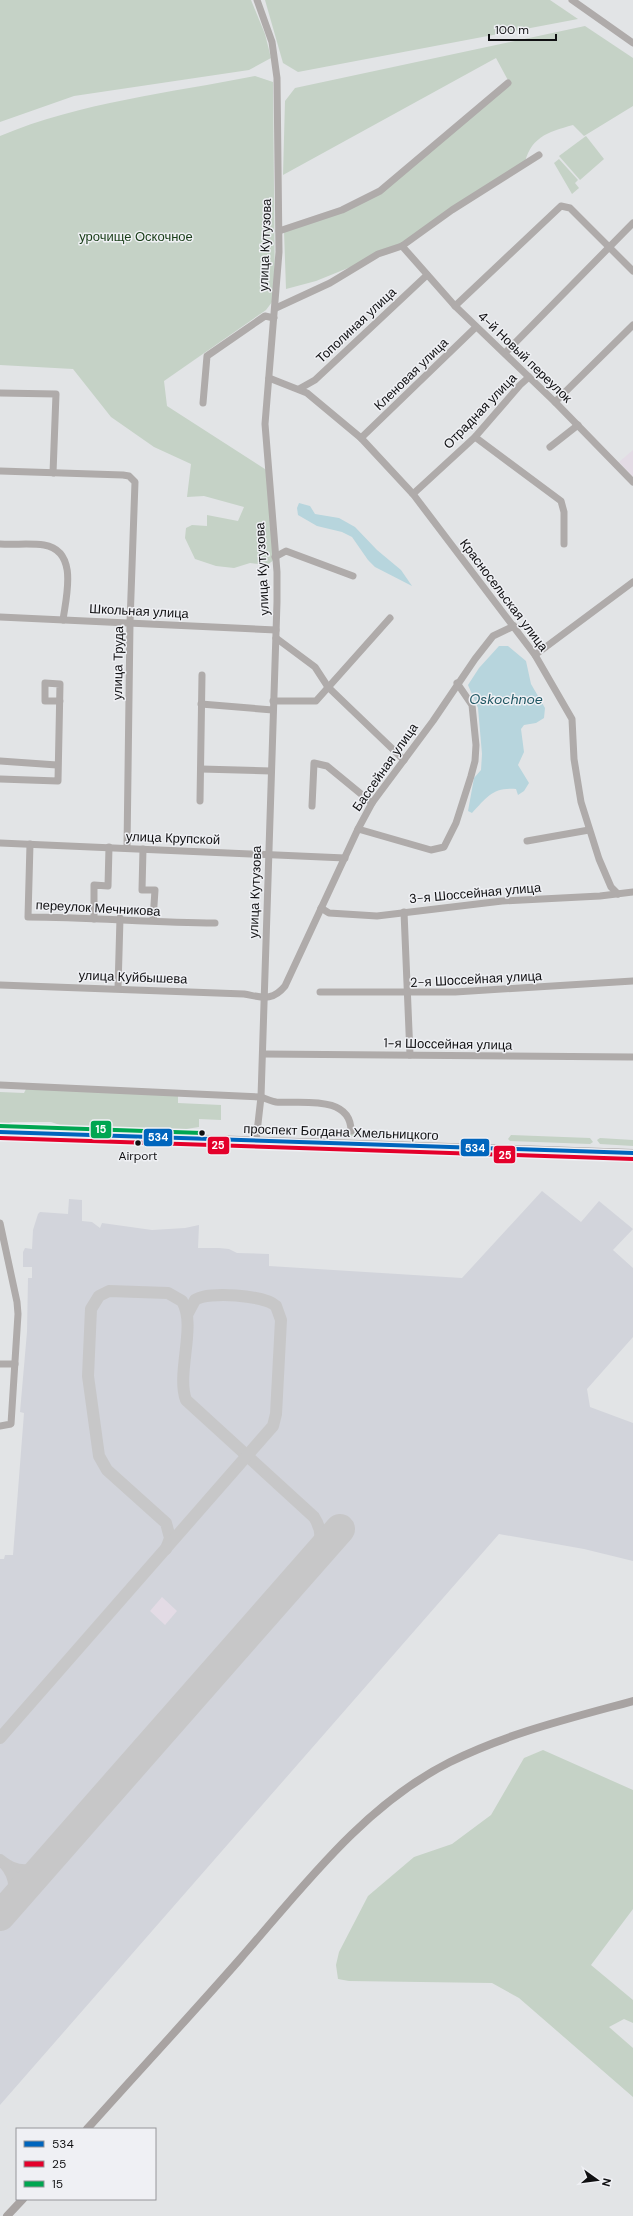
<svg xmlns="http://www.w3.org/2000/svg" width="633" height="2216" font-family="'DM Sans',sans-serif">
<rect width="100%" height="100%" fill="#e2e4e6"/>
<path fill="#d2d4db" d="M542,1191L581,1222L599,1201L633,1229L613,1250L633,1268V1337L587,1389L590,1407L633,1423V1561L584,1549L499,1534L0,2105V1559H4L5,1555H13L24,1413L20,1412L27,1332L28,1278H32V1267H23V1252L25,1248L32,1249L33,1230L38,1214L40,1212L68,1214L69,1199L82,1200V1221L92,1222L100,1228L102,1223L152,1230L185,1228L199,1225L198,1248H219L229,1249L237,1253L269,1254V1266L462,1278Z"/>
<g fill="#e3dbe5">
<path d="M633,450V477L619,462Z"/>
<path d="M162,1597L177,1611L165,1625L150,1611Z"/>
</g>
<g fill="#c5d2c6">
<path d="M0,0H251L265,34L271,58L249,70L74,96L0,122Z"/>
<path d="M265,0H550L578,19L298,72L283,63Z"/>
<path d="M585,26L633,58V106L584,136L573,125C547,132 529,138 524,167L395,249L316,281L286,289L284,231L381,192L510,84L496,58L283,175L285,101L295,88Z"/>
<path d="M255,76L273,82L275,298L266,310L164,381L167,406L268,471L274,560L267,565L250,563L234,568L216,566L195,559L185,538L186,528L192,525L207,526V515L238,521L244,507L204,496L187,497L191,464L154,447L111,417L73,369L0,365V136C81,102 170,93 255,76Z"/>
<path d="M586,136L604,159L580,180L559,156Z"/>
<path d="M559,159L578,180L575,183L579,188L572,194L554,163Z"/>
<path d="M26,1089L178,1095V1103L221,1105V1120L199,1119V1127L167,1132L69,1128L51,1122H13L0,1125V1092L24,1093Z"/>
<path d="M349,1132L401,1135L403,1137L349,1136L348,1133Z"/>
<path d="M511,1135L590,1138L593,1142L590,1144L510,1141L508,1139Z"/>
<path d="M600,1138L633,1140V1146L600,1144L597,1140Z"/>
<path d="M543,1750L633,1790V1909L591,1965L633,2000V2023L624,2019L609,2027L633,2048V2097L519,1998L492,1983L349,1981L338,1979L336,1965L339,1952L368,1896L414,1857L452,1844L491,1815L524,1758Z"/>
</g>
<g fill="#b7d5dd">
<path d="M299,503L310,506L315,514L339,518L355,527L377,550L401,570L412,586L375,567L368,560L352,537L342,532L317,526L298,515L297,508Z"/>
<path d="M499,646H508L526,661L531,684L545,708L544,718L536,723L524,725L521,729L524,752L518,765L529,783L524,791L518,795L516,789C493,787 487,797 472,813L468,811L474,778L481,770L482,754L478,708L468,685L479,668Z"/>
</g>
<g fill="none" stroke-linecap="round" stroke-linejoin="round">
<g stroke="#c7c7c8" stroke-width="12">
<path d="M166,1549L170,1538L166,1523L107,1470L99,1456L88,1376L91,1309L99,1296L109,1291L168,1293L182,1301C197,1325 176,1373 186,1400L314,1517C323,1531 322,1543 315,1558"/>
<path d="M0,1738L273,1426L276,1414L281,1320L276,1306C264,1295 208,1291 195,1300L187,1315"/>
<path d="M0,1860C15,1873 32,1874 48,1861"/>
<path d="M5,1911C16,1896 18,1879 5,1864"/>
</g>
<path stroke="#c7c7c8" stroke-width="30" d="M0,1916L340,1529"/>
<g stroke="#afabaa" stroke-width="7">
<path d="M572,0L633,43"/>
<path d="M279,231L342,210L380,191L508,83"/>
<path d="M402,246L455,306L555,402L633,482"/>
<path d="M455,306L561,206L570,208L633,271"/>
<path d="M276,308L330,283L378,254L402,246L452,210L539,155"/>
<path d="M505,353L633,223"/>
<path d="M269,378L307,393L361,438L413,494L535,655L572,719L574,759L581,802L599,859L611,887L618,894"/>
<path d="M299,389L315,380L427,275"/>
<path d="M0,393L56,394L53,473"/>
<path d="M555,402L633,325"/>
<path d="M203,403L207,356L265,316L274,318"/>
<path d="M475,437L561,501L564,512V544"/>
<path d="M361,438L476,327"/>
<path d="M550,447L578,425"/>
<path d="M0,471L123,475L129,476L135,482L130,623L127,848"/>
<path d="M413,494L475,437L520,385L529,377"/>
<path d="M0,544C14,545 30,543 44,545C79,551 66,597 63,620"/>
<path d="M275,557L286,551L353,576"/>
<path d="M0,617L276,630"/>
<path d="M276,638L315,667L328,687L404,760"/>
<path d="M535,655L633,582"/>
<path d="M273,701H316L390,618"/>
<path d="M201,704L273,710"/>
<path d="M0,761L57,765"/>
<path d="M201,769L271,771"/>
<path d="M0,779L58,781L60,684L45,683V701H60"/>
<path d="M200,801L202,675"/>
<path d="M312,806L314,763L327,766L372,803"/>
<path d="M358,829L431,850L444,847L456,823L471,776L475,761L476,745L472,705L457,683"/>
<path d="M527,841L589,830"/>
<path d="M0,843L345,858"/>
<path d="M30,844L28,917C91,917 153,923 215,923"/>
<path d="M143,849L142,890H155L153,920"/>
<path d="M321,908L329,913L377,916L502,901L600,896L633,892"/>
<path d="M404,912L410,1055"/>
<path d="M94,919V885L108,886L109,847"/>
<path d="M0,985L244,994C262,997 272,1002 285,986L358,829L372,803L433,721L475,659L493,636L514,626"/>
<path d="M118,988L120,918"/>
<path d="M320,992H455L633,981"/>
<path d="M263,1054L633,1057"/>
<path d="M0,1085L261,1097C266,1099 271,1101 276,1102C300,1104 351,1094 351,1131"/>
<path d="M256,1141L261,1097L277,602V572L265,424L279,252L277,78L272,42L257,0"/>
<path d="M0,1223L17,1302L18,1314L11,1424L0,1426"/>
<path d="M0,1364H15"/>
</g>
<g stroke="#a8a3a2" stroke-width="8">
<path d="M0,1132L633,1153"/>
<path d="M87,2129C138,2072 190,2016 240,1959C302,1888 364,1805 450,1762C508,1733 571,1718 633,1701"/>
<path d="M7,2216L23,2199"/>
</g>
<g stroke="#eff0f4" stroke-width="7">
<path id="bus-1" d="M0,1132L633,1153"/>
</g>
<g stroke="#eff0f4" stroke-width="7">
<path id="bus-2" d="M0,1138L633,1159"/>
</g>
<g stroke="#eff0f4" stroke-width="7">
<path id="bus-3" d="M0,1126L202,1133"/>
</g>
<use href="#bus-1" stroke="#0065bd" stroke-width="4"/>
<use href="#bus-2" stroke="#e4002b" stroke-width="4"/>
<use href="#bus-3" stroke="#00a651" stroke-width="4"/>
</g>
<g fill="#101012" stroke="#eff0f4" stroke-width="1.5">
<circle cx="202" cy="1133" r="3.5"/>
<circle cx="138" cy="1143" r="3.5"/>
</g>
<g text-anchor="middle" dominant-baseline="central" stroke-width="3" stroke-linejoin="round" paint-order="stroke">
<g font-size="12" fill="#101012" stroke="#eff0f4">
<text x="138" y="1156">Airport</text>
</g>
<g font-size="13" fill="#183d17" stroke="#eff0f4">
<text x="136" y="236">урочище Оскочное</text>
</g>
<g font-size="13" fill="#101012" stroke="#eff0f4">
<text transform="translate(265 245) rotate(-88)">улица Кутузова</text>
<text transform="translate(356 325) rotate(-43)">Тополиная улица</text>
<text transform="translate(525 357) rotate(44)">4-й Новый переулок</text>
<text transform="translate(411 374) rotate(-44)">Кленовая улица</text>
<text transform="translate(480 411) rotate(-46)">Отрадная улица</text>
<text transform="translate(262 569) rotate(-93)">улица Кутузова</text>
<text transform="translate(504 595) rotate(53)">Красносельская улица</text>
<text transform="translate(139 611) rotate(3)">Школьная улица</text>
<text transform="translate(118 663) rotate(-89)">улица Труда</text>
<text transform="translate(385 767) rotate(-55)">Бассейная улица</text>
<text transform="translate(173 838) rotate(2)">улица Крупской</text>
<text transform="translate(255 892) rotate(-88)">улица Кутузова</text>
<text transform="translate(475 893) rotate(-5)">3-я Шоссейная улица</text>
<text transform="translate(98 908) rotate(3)">переулок Мечникова</text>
<text transform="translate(133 977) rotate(2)">улица Куйбышева</text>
<text transform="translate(476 979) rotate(-3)">2-я Шоссейная улица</text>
<text transform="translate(448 1044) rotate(1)">1-я Шоссейная улица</text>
<text transform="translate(341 1132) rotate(2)">проспект Богдана Хмельницкого</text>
</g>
<g font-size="14" font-style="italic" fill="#1e5662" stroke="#eff0f4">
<text x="506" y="699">Oskochnoe</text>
</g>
</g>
<g stroke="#eff0f4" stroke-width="1.5">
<rect x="90" y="1120" width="22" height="19" rx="4" fill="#00a651"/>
<rect x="143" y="1128" width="30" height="19" rx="4" fill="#0065bd"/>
<rect x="207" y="1136" width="23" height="19" rx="4" fill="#e4002b"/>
<rect x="460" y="1138" width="30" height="19" rx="4" fill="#0065bd"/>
<rect x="493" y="1145" width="23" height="19" rx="4" fill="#e4002b"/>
</g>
<g font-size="11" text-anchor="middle" font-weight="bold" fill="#fff">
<text x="101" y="1133">15</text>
<text x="158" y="1141">534</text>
<text x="218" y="1149">25</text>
<text x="475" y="1152">534</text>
<text x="505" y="1159">25</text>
</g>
<rect x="16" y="2128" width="140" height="72" fill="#eff0f4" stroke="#96969a"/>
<rect x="24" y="2141" width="20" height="6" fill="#0065bd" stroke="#96969a"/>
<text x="52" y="2148" font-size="12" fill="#101012">534</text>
<rect x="24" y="2161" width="20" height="6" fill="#e4002b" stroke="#96969a"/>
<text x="52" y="2168" font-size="12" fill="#101012">25</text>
<rect x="24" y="2181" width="20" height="6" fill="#00a651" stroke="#96969a"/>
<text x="52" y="2188" font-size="12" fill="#101012">15</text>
<g transform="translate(597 2180) rotate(104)" stroke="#eff0f4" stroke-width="3" paint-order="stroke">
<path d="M0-3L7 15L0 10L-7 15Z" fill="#101012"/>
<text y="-6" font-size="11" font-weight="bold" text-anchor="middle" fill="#101012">N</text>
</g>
<path d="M489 34v6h67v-6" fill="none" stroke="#101012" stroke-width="2"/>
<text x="495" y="34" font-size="12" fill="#101012" stroke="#eff0f4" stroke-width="3" paint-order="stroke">100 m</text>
</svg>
